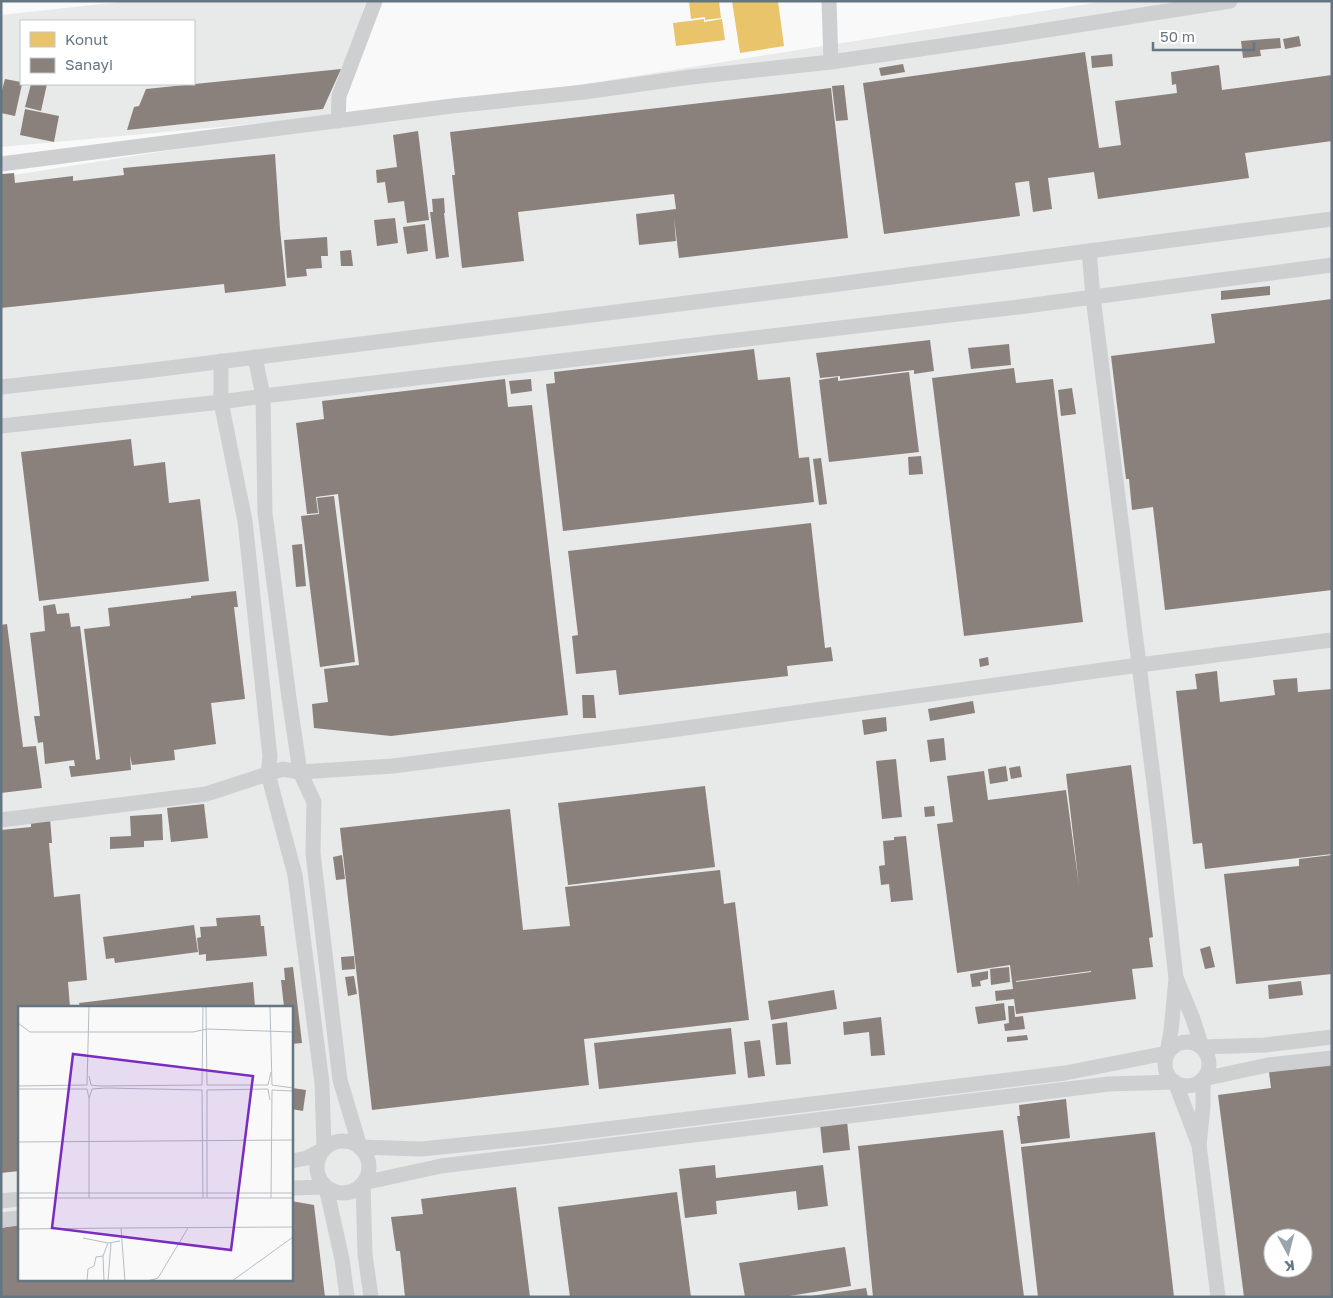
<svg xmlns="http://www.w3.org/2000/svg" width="1333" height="1298" font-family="'Golos Text',sans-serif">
<rect width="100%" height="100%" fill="#f9f9f9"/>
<g fill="#e8e9e9" fill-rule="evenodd">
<path d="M129,1H366L329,117L1,147V15ZM21,21H194V84H21Z"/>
<path d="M1106,1H1332V1297H1V177ZM19,1007H291V1279H19ZM1273,1238H1303V1268H1273Z"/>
</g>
<g fill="#e9c46a">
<path d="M689,1H719L721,18L705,20V17L691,19Z"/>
<path d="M732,1H778L784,46L740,53Z"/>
<path d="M704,19V22L722,19L725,40L676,46L673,23Z"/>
</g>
<g fill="#8a817c" fill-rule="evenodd">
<path d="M1299,36L1301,46L1285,49L1283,39Z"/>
<path d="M1280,38L1281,48L1260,50L1261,56L1243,58L1241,41Z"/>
<path d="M1085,52L1099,148L1121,145L1115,101L1177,93L1176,84L1172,85L1171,72L1219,65L1222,90L1332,75V141L1245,153L1249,178L1098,199L1094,172L1048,178L1052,209L1033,212L1029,181L1015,183L1020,216L884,234L863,83Z"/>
<path d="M1112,54L1113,66L1092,68L1091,56Z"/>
<path d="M903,64L905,72L881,76L879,68Z"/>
<path d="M341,69L323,109L127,130L134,107L139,106L146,89Z"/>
<path d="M5,79L21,82L22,84L15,116L1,113V94Z"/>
<path d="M31,84H47L41,111L25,107Z"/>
<path d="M844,85L848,120L836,121L832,86Z"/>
<path d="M831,88L848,238L679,258L674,218L676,241L639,245L636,214L676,209L674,194L518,212L524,261L462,268L452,175H455L450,132Z"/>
<path d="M25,109L59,116L54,142L20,135Z"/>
<path d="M418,131L429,220L407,223L404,201L388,203L385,182L377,183L376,170L397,167L393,135Z"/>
<path d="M275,154L280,229L286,286L225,293L224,284L1,308L2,174L14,173L15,183L73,176V181L124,175L123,168Z"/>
<path d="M444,198L445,213H444L449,257L436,259L430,212H433L432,199Z"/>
<path d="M395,218L398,243L377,246L374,220Z"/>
<path d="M425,224L428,251L407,254L403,227Z"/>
<path d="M327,237L328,256H321L322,268L306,269L307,276L287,278L284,240Z"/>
<path d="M351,250L353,266H341L340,251Z"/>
<path d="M1270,286V295L1221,300V291Z"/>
<path d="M1332,299V590L1165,610L1153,507L1132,510L1129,479H1126L1111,356L1215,343L1211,314Z"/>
<path d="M930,340L934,371L914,374V370L840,379V376L820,378L816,353Z"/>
<path d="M1009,344L1011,365L971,369L968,348Z"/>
<path d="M754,349L758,380L790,377L799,458L809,457L814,502L563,531L546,384L555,383L554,372Z"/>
<path d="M1014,368L1016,383L1053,379L1083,622L964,636L932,378Z"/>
<path d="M909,372L919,452L829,462L819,380L838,377V381Z"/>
<path d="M505,379L508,407L532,405L568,715L391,736L314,728L312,704L328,702L324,669L359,665L338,494L316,497L318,513L307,514L296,423L324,419L322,401Z"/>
<path d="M531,379L532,391L511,394L509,381Z"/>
<path d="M1072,388L1076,414L1061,416L1058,390Z"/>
<path d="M131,439L134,466L165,462L169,503L200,499L209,581L39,601L21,452Z"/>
<path d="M921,456L923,474L909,475L908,457Z"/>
<path d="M821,458L827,504L819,505L813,459Z"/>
<path d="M334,496L355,662L320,667L301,516L319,514L317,498Z"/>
<path d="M811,523L825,648L831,647L833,661L787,666L788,676L619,695L616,670L576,674L572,636L578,635L568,551Z"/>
<path d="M302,544L306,586L296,587L292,545Z"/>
<path d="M236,591L238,607H234L245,699L211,703L216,744L174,750L175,760L132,765L130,755L131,770L71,777L69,766H75L74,760L45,764L43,742L38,743L34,716H40L30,633L45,631L43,606L55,604L57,614L69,613L71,627L80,626L96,760L100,759L84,629L110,626L108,608L191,598V596Z"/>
<path d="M7,624L23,747L36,746L42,788L1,793V625Z"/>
<path d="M988,657L989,665L980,667L979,659Z"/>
<path d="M1217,671L1220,702L1275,695L1273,680L1297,678L1298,692L1332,689V854L1205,869L1202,843L1193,844L1176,691L1197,689L1195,674Z"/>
<path d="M582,695H594L596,718H583Z"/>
<path d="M973,701L975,713L930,721L928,709Z"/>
<path d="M886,717L887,731L864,735L862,720Z"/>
<path d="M944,738L946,760L930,762L927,740Z"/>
<path d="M896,759L902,817L882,819L876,761Z"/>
<path d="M1131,765L1153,937L1149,938L1153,967L1132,969L1136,999L1016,1014L1014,999L996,1001L995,991L1013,989L1010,965L957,973L937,824L953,822L947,776L984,771L988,800L1066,790L1079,886L1066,774ZM1091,971V972L1016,982V981Z"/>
<path d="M1006,766L1008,781L990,784L988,769Z"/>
<path d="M1020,766L1022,777L1011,779L1009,768Z"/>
<path d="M705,786L715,867L568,885L558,803Z"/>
<path d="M204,804L208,838L171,842L167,808Z"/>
<path d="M934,806L935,816L925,817L924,807Z"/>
<path d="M510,809L523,930L570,926L565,887L720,870L724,904L735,902L749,1020L584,1039L589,1085L372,1110L340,828Z"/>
<path d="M162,814L163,840L144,841V847L110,849V837L131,836L130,816Z"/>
<path d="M50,818L52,843H49L54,897L80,894L87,980L68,982L70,1007H19V1171L1,1173V830L31,827V820Z"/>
<path d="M906,836L913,900L891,902L889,884L881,885L879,866L885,865L883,841L894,840V837Z"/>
<path d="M342,855L345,879L336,880L333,857Z"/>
<path d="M1332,855V974L1236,984L1224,874L1299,866V859Z"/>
<path d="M260,915L261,926H264L267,956L206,961V954L199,955L197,938L201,937L200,927L217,926L216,918Z"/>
<path d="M194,925L198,952L115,963L114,958L106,959L103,937Z"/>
<path d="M1210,946L1215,967L1205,969L1200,949Z"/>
<path d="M354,956L355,969L342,970L341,957Z"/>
<path d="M293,967L302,1043L291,1044V1007H284L281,980H285L284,968Z"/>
<path d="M1009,967L1010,982L991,985L990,969Z"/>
<path d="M988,971V979L980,981L981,986L972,987L970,974Z"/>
<path d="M354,976L357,994L348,996L345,977Z"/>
<path d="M1301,981L1303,995L1269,999L1268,985Z"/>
<path d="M253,982L255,1007H80L79,1003Z"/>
<path d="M834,990L837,1009L771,1020L768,1001Z"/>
<path d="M1004,1003L1006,1020L978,1024L975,1007Z"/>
<path d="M1008,1006H1014L1015,1017L1023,1016L1025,1029L1005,1031L1004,1024L1009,1023Z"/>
<path d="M881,1017L885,1055L871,1056L869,1032L844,1035L843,1022Z"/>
<path d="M787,1022L791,1064L776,1065L772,1024Z"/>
<path d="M731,1028L736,1074L599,1089L594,1043Z"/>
<path d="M1027,1035L1028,1040L1007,1042V1037Z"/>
<path d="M760,1040L765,1076L748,1078L744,1042Z"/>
<path d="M1332,1064V1297H1244L1218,1095L1271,1088L1269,1072ZM1273,1238H1303V1268H1273Z"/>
<path d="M292,1088L306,1090L303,1111L291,1109Z"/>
<path d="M1066,1099L1070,1138L1021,1144L1017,1116H1020L1019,1105Z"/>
<path d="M847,1121L850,1150L823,1153L820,1124Z"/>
<path d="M1003,1130L1024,1297H873L858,1146Z"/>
<path d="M1155,1132L1174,1297H1038L1021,1147Z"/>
<path d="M715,1165L716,1178L823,1165L828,1206L798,1210L796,1191L716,1201L717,1214L685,1218L679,1169Z"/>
<path d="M516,1187L530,1297H405L400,1251H396L391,1217L423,1214L421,1199Z"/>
<path d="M677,1192L691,1297H570L558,1207Z"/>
<path d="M291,1201L314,1205L325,1297H1V1228L19,1225V1279H291Z"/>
<path d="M845,1247L851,1286L783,1297H745L739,1263Z"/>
<path d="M866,1288L868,1297H811V1296Z"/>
</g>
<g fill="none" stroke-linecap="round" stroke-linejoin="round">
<g stroke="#cecfd0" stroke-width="15">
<path d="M831,62L1009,36L1230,1"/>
<path d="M338,121L339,96L375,1"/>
<path d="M1,164L452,106L584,92L691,77L831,62L829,1"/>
<path d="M255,357L263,396L265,513L289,698L300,772L314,802L313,853L340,1080L360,1147L421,1149L540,1137L1065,1073L1167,1053L1171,1031L1176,979L1159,824L1093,297L1089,251"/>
<path d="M221,361V402L245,521L270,757L268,774L295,875L322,1083L324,1149L307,1158L291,1161"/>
<path d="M1,387L145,371L831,285L1332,219"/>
<path d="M1,426L221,402L263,396L1026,306L1332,265"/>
<path d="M1,820L206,794L283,769L300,772L393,766L664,731L1139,665L1332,640"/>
<path d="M1177,980L1193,1019L1202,1047L1265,1045L1332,1037"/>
<circle cx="1187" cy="1064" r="22"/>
<circle cx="343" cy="1167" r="26"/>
<path d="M291,1188L326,1187L342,1259L347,1297"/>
<path d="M1,1201L19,1199"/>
<path d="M1,1220L19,1218"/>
<path d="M371,1297L365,1254L363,1183L441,1166L1109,1084L1175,1082L1199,1145"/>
<path d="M1218,1297L1199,1145L1203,1107V1079L1268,1065L1332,1058"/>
</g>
</g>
<g transform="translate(18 1006)">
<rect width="275" height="275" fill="#f9f9f9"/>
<path fill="none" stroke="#b5bdc3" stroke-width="1" d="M188,0L189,79H250L253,66M252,0L254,79L275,82M0,17L12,26H175L189,23L275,26M71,70L73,79L82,80L184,79L185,0M0,80L69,79L71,0M0,83H69L71,92M0,136L275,134M0,187H275M0,192H275M71,192V93L74,83L88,82L184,84L185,192M189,192V84L250,83L252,94M253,192L254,84L275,85M0,223L103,222M65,232L90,237L102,235M85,250L86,275M69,275L70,263L76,260L78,251L85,250L90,237M90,275L93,237M107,275L103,222L275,221M129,275L140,272L170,222M214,275L275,231"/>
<path fill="#7b2cbf" fill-opacity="0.15" stroke="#7b2cbf" stroke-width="2.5" d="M55,48L235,70L213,244L34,222Z"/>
<rect width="275" height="275" fill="none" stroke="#657683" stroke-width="2.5"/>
</g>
<rect width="1333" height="1298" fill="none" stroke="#657683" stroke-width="5"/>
<rect x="20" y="20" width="175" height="65" fill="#ffffff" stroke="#c1c8cd"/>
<rect x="30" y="32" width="25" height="15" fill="#e9c46a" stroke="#c1c8cd"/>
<text x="65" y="45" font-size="15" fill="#657683">Konut</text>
<rect x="30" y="58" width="25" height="15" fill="#8a817c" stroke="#c1c8cd"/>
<text x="65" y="70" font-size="15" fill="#657683">Sanayi</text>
<g transform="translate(1288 1253) rotate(173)"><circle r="24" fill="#ffffff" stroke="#c1c8cd"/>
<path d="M0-4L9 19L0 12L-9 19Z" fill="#99a4ac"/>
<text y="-8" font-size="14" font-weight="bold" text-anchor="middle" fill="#657683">K</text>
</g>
<path d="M1153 42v8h101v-8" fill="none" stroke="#657683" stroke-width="2.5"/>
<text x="1160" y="42" font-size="15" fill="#657683" stroke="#ffffff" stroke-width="4" paint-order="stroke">50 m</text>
</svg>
